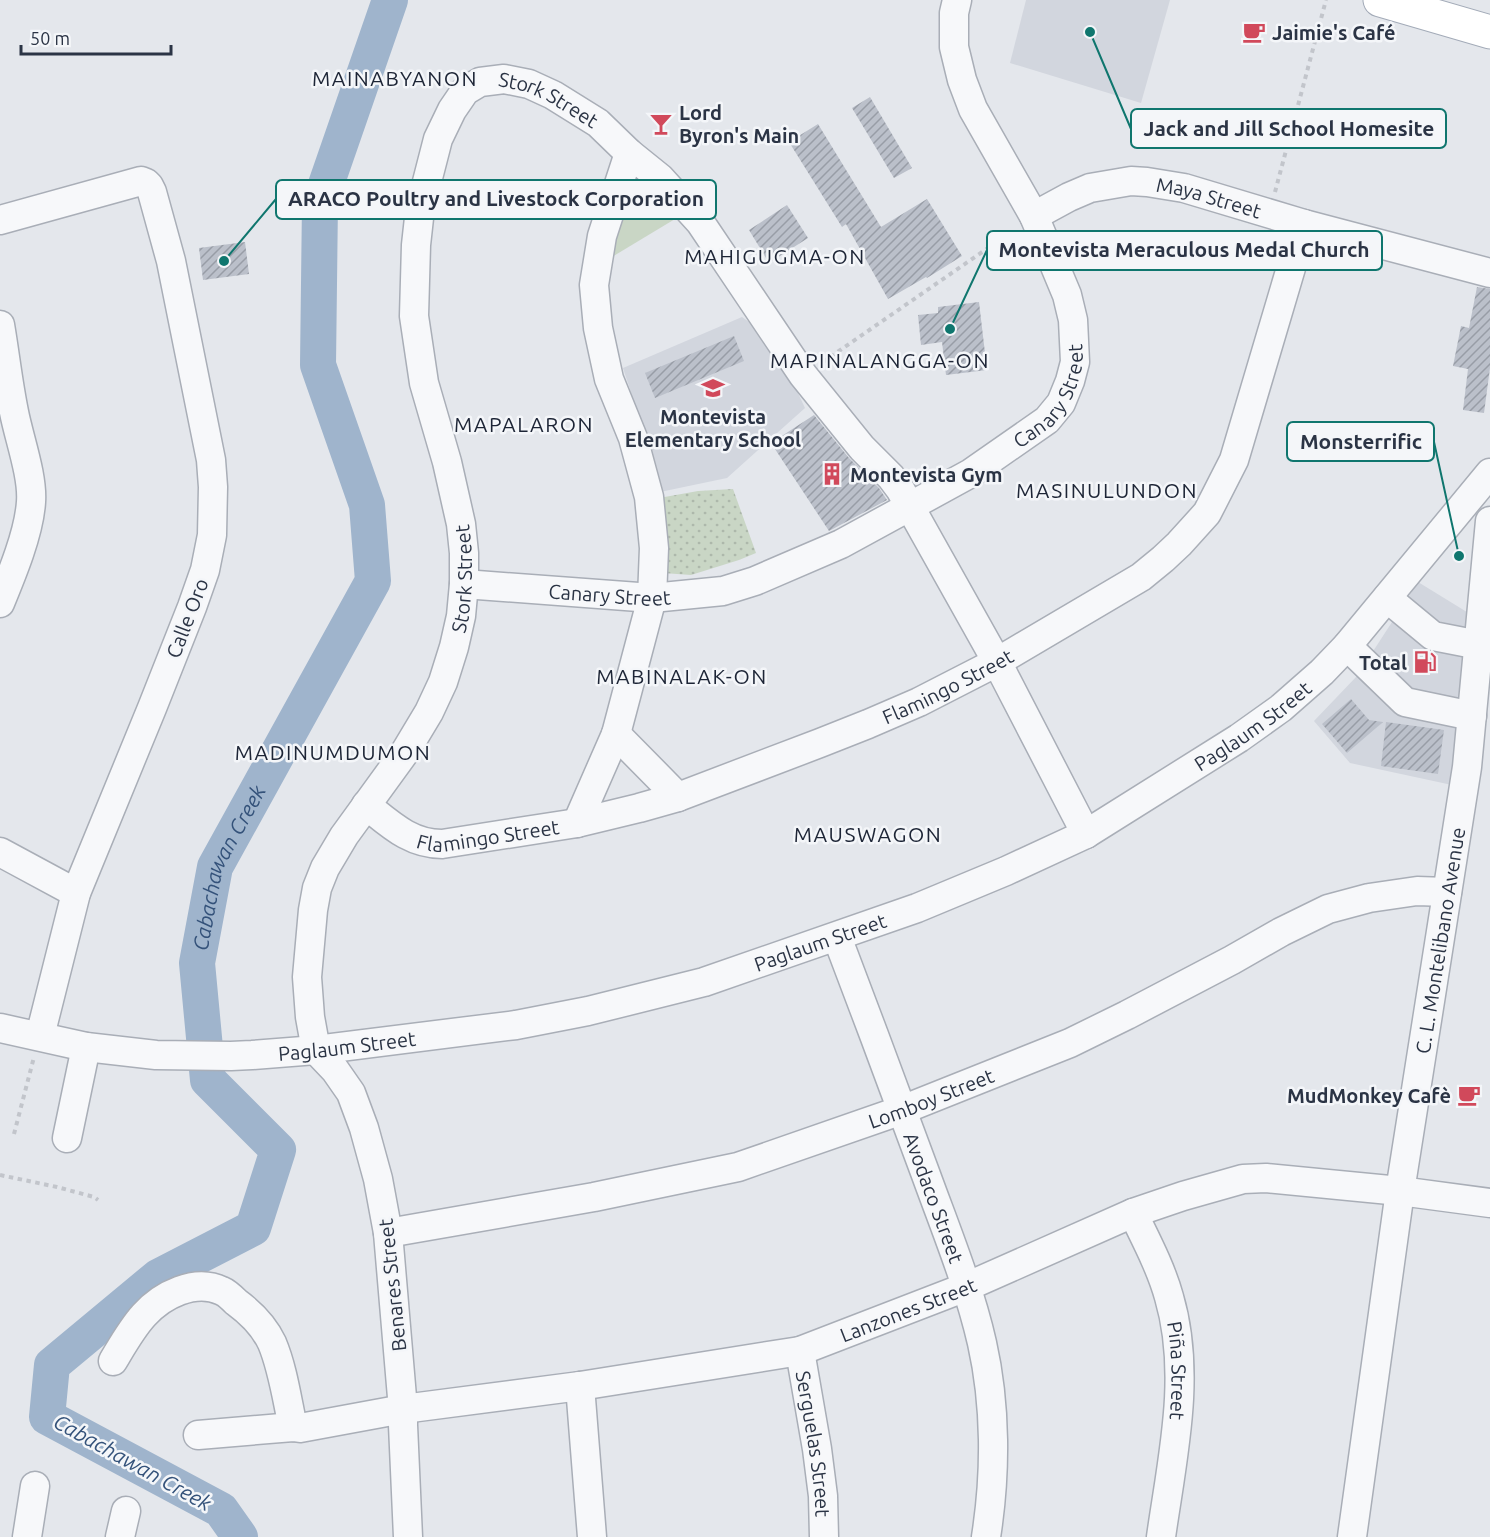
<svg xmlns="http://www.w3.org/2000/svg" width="1490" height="1537" font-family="Ubuntu,sans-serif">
<defs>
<pattern id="grass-dots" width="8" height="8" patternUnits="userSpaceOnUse" patternTransform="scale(1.5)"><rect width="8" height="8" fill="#c9d6c5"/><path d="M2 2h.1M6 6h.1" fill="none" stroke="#adb8ab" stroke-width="1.8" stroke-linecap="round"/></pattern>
<pattern id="building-hatch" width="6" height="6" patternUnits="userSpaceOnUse" patternTransform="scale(1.5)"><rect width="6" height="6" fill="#bbc0ca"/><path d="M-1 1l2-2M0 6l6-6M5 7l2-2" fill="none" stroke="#989da6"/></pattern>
</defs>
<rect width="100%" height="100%" fill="#e4e7ec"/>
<g fill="#d2d6de">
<path d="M1026,0H1170L1141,103L1010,63Z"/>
<path d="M742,317L772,338L805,408L727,478L660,492L644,432L623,368Z"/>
<path d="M1418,582L1475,617L1452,785L1350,763L1314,721L1357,676Z"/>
</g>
<path fill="url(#grass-dots)" d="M733,489L756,553L739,560L691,575L663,573L659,498L698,491Z"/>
<path fill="#c9d6c5" d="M630,153L680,216L592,269Z"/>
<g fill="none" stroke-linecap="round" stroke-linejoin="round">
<path stroke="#9fb4cc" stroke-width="36" id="s1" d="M240,1537L221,1510L47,1417L52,1365L158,1277L253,1228L278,1150L208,1080L197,963L215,867L373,581L367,505L318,365L320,202L390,0"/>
</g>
<g fill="url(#building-hatch)">
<path d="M870,97L912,168L894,178L852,108Z"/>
<path d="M818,124L881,227L927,199L962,256L927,278L926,277L888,299L846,224L842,227L789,142Z"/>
<path d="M787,205L808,238L769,263L749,230Z"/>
<path d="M245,242L249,274L203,280L199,248Z"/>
<path d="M1477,287L1490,289V368L1484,413L1463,410L1468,369L1453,366L1461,326L1469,328Z"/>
<path d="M979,302L987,370L946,375L942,342L921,345L918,315L938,313V307Z"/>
<path d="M734,336L744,361L655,398L645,373Z"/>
<path d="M814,415L849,458L879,488L887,500L829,531L771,443Z"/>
<path d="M1351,699L1369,720L1383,722L1347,753L1322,724Z"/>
<path d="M1386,722L1444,730L1438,774L1381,766Z"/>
</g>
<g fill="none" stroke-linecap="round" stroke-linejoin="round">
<g stroke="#a9aeb7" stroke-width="31">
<g id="minor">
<path id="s2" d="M1034,216L1069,197L1090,188L1131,181L1147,182L1184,188L1304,224L1490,273"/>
<path d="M0,220L141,181L146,183L149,186L152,192L171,261L211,460L213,487L212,535L205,570L192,607L152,708L76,893L40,1036"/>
<path d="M0,325C5,354 8,383 14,412C19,438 33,476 31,502C29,533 12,574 0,603"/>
<path id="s3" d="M464,584L652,598L723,591L755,581L841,544L971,473L1047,420L1061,403L1070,381L1075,362L1073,320L1067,295L1034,216L973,109L962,80L954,47V13L957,0"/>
<path d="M1387,598L1433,636L1479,645"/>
<path d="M1347,646L1405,702L1472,716"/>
<path d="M616,734L678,797"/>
<path id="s4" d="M366,805C390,824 410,844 442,844L577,823L639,808L678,797L820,743L868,724L919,702L997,662L1141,577L1163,559L1179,544L1207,513L1234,460L1304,224"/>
<path d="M577,823L616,734L652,598L654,548L649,497L633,438L609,379L598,328L594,285L602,236L629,153"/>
<path d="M0,852L76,893"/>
<path id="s5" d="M837,937C867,1016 897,1096 926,1175C946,1230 969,1286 982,1343C996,1405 996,1474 986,1537"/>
<path id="s6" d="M0,1028L86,1047L156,1055L231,1056L252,1055L316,1050L516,1025L588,1011L704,982L917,908L1006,871L1086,834L1239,738L1281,708L1322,672L1347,646L1490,473"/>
<path d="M67,1138L86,1047"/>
<path id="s7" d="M1133,1213C1146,1240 1161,1268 1169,1297C1192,1375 1172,1459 1161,1537"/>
<path id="s8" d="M388,1233L594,1197L738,1167L902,1110L1070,1043L1127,1015L1232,960L1281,932L1328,909L1369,898L1417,891L1447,892"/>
<path id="s9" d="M800,1351L817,1449L823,1496L824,1537"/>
<path d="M113,1361C122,1346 132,1328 144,1315C162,1295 195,1278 222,1291C227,1293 232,1298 236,1302C251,1313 264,1326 272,1343C283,1369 287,1400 293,1427"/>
<path d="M580,1386L592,1537"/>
<path id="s10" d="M198,1435L293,1427L300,1428L403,1409L580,1386L800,1351L966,1287L1133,1213L1183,1196L1243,1179L1266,1178L1400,1191L1490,1203"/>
<path d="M27,1537L35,1486"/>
<path d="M120,1537L126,1511"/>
<path id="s11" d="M408,1537L403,1425V1409L388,1233L378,1179L364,1128L351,1093L335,1070L316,1050L310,1017L307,977L313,910L317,888L325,868L344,836L405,752L429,712L443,682L454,647L461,616L464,584V553L461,524L447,462L424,383L414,316L416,245L420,209L438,139L452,110L465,91L480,82L504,79L529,84L553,95L598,123L629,153L660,178L700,222L803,375L845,427L862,448L891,477L900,489L997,662L1086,834"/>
<path id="s12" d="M1352,1537L1400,1191L1467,767L1490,521"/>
</g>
</g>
<g stroke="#a3abb8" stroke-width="35">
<path id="major" d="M1380,0L1490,32"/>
</g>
<g stroke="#c2c5cb" stroke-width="4" stroke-dasharray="4.5 4.5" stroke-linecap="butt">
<path d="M1275,192L1326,0"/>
<path d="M823,362L1014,230"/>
<path d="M14,1134L34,1057"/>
<path d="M0,1175L57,1187L94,1197L98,1200"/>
</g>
<use href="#minor" stroke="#f7f8fa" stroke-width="28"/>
<use href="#major" stroke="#fff" stroke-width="33"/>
</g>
<defs>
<g id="cafe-bare" transform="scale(1.8)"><path d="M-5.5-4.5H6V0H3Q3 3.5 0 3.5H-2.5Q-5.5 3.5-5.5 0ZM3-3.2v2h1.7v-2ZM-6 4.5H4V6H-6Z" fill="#d1495b" stroke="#f4f6f9" stroke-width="2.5" paint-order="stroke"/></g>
<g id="bar-bare" transform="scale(1.8)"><path d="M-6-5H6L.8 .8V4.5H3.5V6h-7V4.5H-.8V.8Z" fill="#d1495b" stroke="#f4f6f9" stroke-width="2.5" paint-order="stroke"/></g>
<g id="school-bare" transform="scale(1.8)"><path d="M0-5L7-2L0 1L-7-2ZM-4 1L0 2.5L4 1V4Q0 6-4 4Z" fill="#d1495b" stroke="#f4f6f9" stroke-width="2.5" paint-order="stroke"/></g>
<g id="building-bare" transform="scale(1.8)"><path d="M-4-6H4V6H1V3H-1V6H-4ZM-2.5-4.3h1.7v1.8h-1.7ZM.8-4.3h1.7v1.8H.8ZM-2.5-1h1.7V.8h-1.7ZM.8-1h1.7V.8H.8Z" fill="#d1495b" stroke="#f4f6f9" stroke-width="2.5" paint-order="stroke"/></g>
<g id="fuel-bare" transform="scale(1.8)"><path d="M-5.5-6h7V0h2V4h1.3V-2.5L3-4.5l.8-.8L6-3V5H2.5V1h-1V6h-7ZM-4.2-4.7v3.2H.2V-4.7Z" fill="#d1495b" stroke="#f4f6f9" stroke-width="2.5" paint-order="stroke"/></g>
</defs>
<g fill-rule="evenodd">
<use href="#cafe-bare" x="1254" y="32"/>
<use href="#bar-bare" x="661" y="124"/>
<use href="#school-bare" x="713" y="388"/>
<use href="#building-bare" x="832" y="474"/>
<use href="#fuel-bare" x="1425" y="662"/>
<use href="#cafe-bare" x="1469" y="1095"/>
</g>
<g text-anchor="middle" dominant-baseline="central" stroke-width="5" stroke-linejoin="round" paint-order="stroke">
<g font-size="20" font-weight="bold" fill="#2b3445" stroke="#f4f6f9" text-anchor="start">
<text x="1272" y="32">Jaimie's Café</text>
<text x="679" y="112">Lord<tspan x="679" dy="23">Byron's Main</tspan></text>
<text x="713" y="416" text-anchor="middle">Montevista<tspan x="713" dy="23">Elementary School</tspan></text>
<text x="850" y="474">Montevista Gym</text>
<text x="1407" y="662" text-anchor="end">Total</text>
<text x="1451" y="1095" text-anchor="end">MudMonkey Cafè</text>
</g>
<g font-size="20" fill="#2b3445" stroke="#f4f6f9">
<text stroke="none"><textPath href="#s11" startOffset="1611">Stork Street</textPath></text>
<text stroke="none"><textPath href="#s2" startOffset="184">Maya Street</textPath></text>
<text stroke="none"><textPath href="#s3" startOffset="650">Canary Street</textPath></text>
<text stroke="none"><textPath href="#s11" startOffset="1017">Stork Street</textPath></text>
<text stroke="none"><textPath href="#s3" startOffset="146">Canary Street</textPath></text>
<text transform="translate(187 618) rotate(-69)">Calle Oro</text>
<text stroke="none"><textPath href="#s4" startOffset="620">Flamingo Street</textPath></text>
<text stroke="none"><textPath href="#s6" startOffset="1322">Paglaum Street</textPath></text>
<text stroke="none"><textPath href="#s4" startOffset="134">Flamingo Street</textPath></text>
<text stroke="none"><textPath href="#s12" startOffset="603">C. L. Montelibano Avenue</textPath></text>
<text stroke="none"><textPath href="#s6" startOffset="836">Paglaum Street</textPath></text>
<text stroke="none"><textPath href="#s6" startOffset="350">Paglaum Street</textPath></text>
<text stroke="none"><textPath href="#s8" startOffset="561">Lomboy Street</textPath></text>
<text stroke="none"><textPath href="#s5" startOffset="278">Avodaco Street</textPath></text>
<text transform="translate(392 1285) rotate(-96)">Benares Street</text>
<text stroke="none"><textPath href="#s10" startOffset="724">Lanzones Street</textPath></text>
<text stroke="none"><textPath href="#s7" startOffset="166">Piña Street</textPath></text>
<text stroke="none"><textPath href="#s9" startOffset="94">Serguelas Street</textPath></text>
</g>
<g font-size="21" letter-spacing="1.5" fill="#1d2536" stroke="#f4f6f9">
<text x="395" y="78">MAINABYANON</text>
<text x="775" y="256">MAHIGUGMA-ON</text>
<text x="880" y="360">MAPINALANGGA-ON</text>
<text x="524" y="424">MAPALARON</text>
<text x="1107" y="490">MASINULUNDON</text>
<text x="682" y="676">MABINALAK-ON</text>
<text x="333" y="752">MADINUMDUMON</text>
<text x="868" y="834">MAUSWAGON</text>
</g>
<g font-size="21" font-style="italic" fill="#34527a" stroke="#f4f6f9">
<text stroke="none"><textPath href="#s1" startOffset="927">Cabachawan Creek</textPath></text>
<text transform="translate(133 1462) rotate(29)">Cabachawan Creek</text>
</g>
</g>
<path fill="none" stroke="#0f766e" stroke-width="2" d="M1090 32L1131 129M224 261L276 199M950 329L987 250M1459 556L1434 442"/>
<g fill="#0f766e" stroke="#f4f6f9" stroke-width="2">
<circle cx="1090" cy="32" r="6"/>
<circle cx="224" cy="261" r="6"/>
<circle cx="950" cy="329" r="6"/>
<circle cx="1459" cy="556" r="6"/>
</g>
<g fill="#f4f6f9" stroke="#0f766e" stroke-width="2">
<rect x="1131" y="109" width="315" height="39" rx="6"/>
<rect x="276" y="180" width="440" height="39" rx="6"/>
<rect x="987" y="231" width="395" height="39" rx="6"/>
<rect x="1287" y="422" width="147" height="39" rx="6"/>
</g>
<g font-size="21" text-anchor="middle" font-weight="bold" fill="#2b3445">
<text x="1289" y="136">Jack and Jill School Homesite</text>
<text x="496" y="206">ARACO Poultry and Livestock Corporation</text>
<text x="1184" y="257">Montevista Meraculous Medal Church</text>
<text x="1361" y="449">Monsterrific</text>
</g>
<path d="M21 45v9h150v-9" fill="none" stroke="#2b3445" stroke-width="3"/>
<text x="30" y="45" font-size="18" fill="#2b3445" stroke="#f4f6f9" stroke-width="4.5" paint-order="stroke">50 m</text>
</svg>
